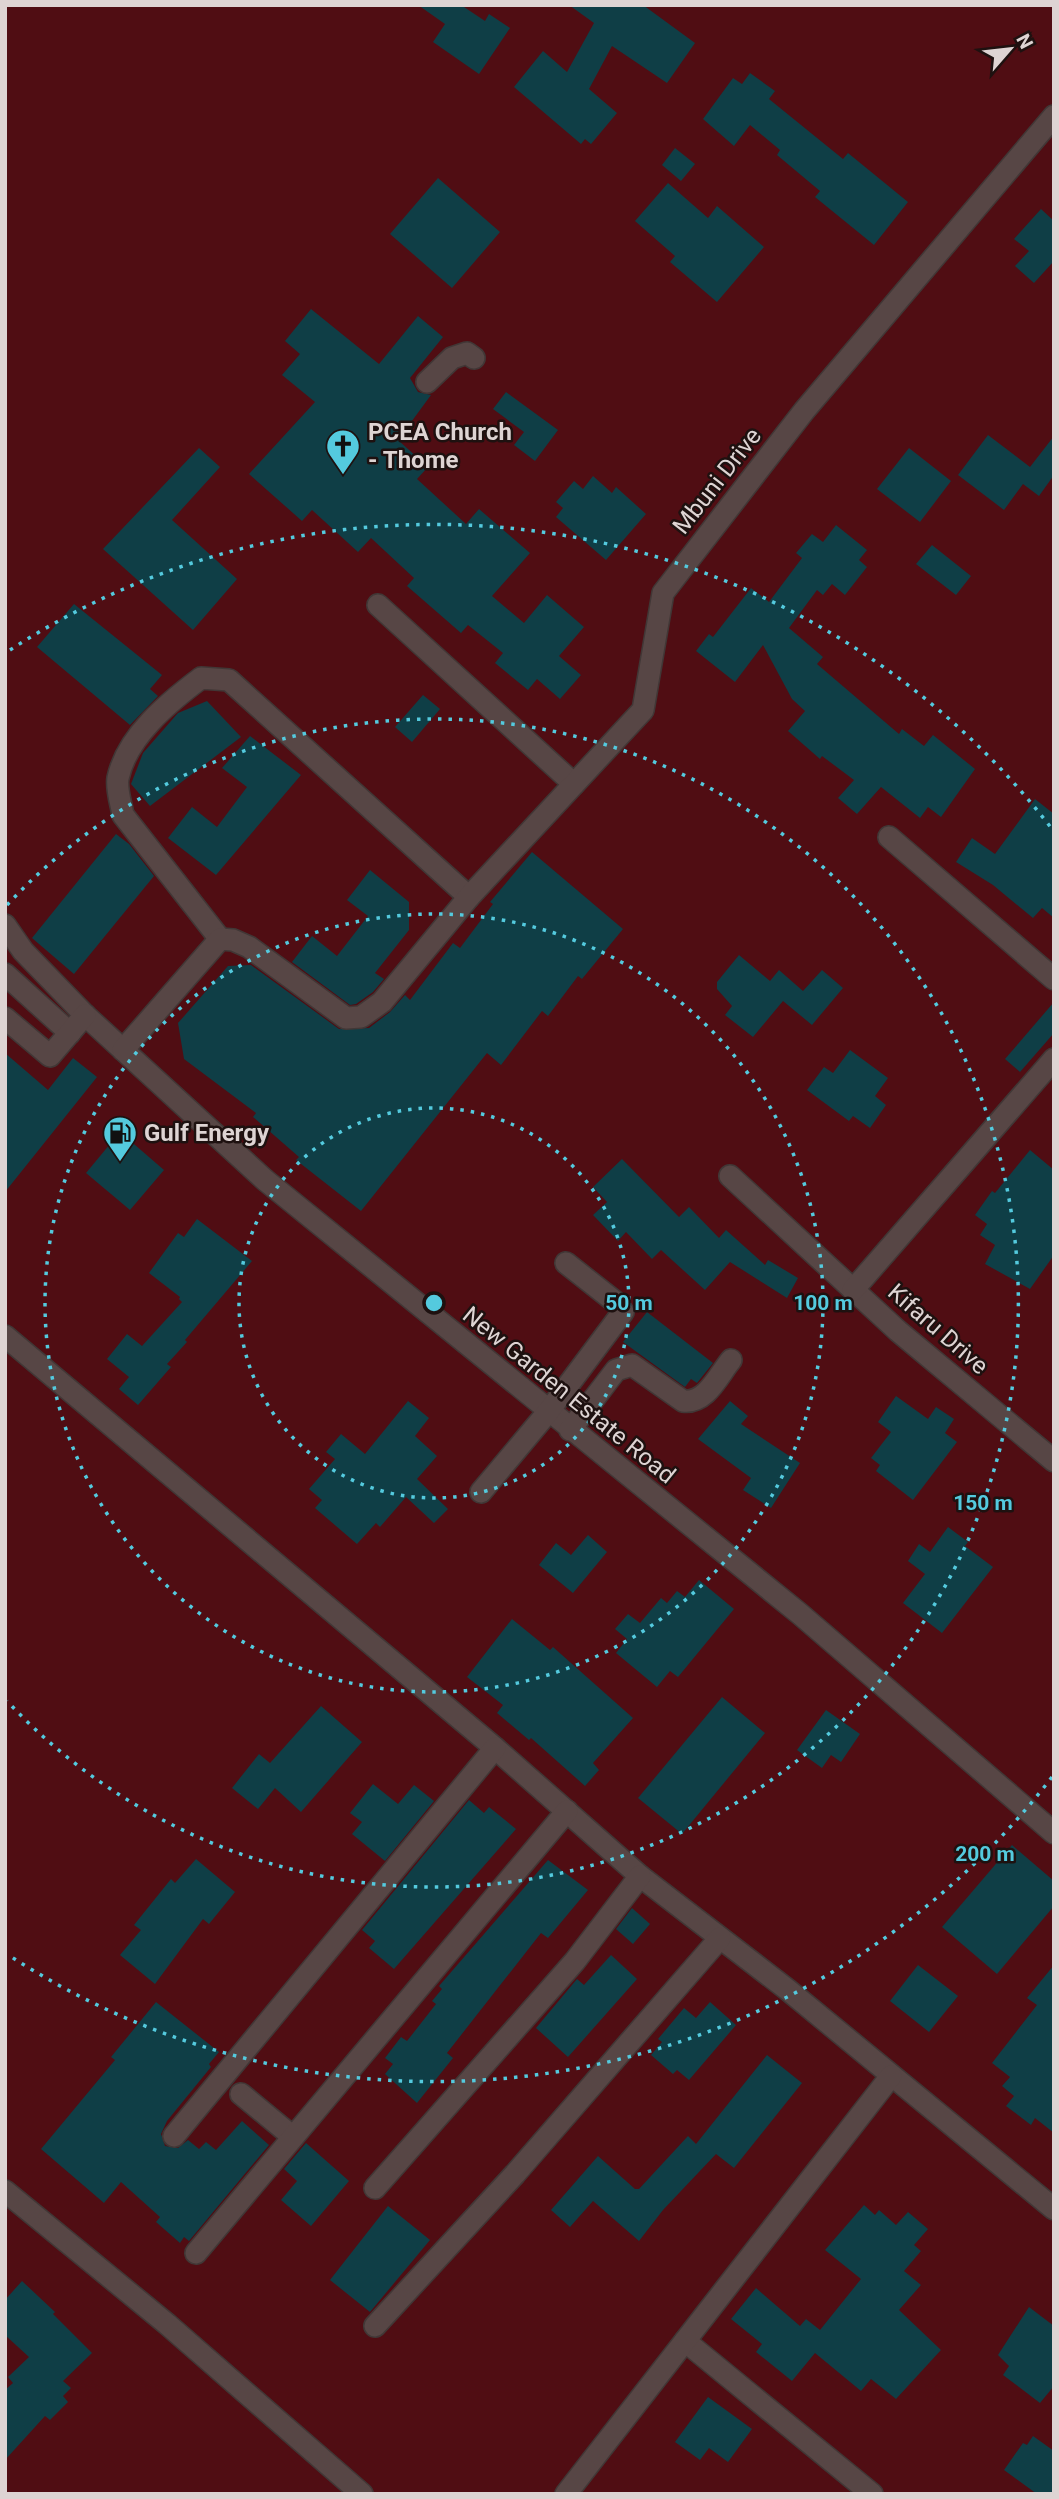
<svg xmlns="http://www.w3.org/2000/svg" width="1059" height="2499" font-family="Roboto,sans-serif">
<rect width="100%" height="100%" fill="#281a19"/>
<rect fill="#500d13" x="5" y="5" width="1049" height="2489"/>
<g fill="#0f3e46">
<path d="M418,5H461L485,21L489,14L510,28L479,74L433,42L445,24Z"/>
<path d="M569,5H643L695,43L667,83L612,46L589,89L617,113L591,144L585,139L581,144L514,87L543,51L567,72L594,23Z"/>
<path d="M750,73L775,91L769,99L843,159L848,153L908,202L874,245L815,197L820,191L777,155L780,150L750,125L734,146L703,119L733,78L742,84Z"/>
<path d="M675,148L695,164L681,181L662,165Z"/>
<path d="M438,178L500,232L452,288L390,234Z"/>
<path d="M668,183L708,218L717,206L764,247L717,302L670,262L675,256L635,221Z"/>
<path d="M1041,209L1054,221V261L1034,283L1015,266L1029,251L1014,239Z"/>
<path d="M311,309L379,364L418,316L443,337L410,378L418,392L431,395L398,440L428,467L417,479L466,524L479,509L530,553L492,596L524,623L547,595L584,627L559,656L581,675L560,699L537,679L528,690L495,663L503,653L468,625L461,633L407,586L414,578L371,538L358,552L312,510L302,521L249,474L315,402L282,375L300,354L285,341Z"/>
<path d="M506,392L558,430L535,461L514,445L524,432L493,409Z"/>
<path d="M988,435L1030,467L1054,436V475L1039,496L1023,484L1004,510L958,475Z"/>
<path d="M199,448L220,467L172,520L237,579L193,630L103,549Z"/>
<path d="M909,448L951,481L920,522L877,489Z"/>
<path d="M593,476L612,493L616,487L646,514L606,560L556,517L563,508L556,502L574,481L583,489Z"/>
<path d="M836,525L867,550L859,560L867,567L845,595L832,584L823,595L817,590L789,628L823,657L817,664L899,734L902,729L924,746L933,735L975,769L941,817L928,807L920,818L881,787L857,814L838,798L854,780L822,756L820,759L788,731L805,711L792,699L763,645L735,682L696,651L709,634L713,637L751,588L769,602L802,558L796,553L812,534L823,542Z"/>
<path d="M932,545L971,576L956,595L916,564Z"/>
<path d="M74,604L162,675L150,689L158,696L130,725L37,647Z"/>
<path d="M423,695L440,709L412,742L395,727Z"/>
<path d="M207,701L241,737L150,806L131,784L143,753L178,713Z"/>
<path d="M250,736L301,775L216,875L168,838L192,807L217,827L247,787L222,768Z"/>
<path d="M1035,799L1054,814V918L1042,908L1033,918L993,885L956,862L972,838L995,854Z"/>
<path d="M116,834L129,844L154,876L74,974L32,938Z"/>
<path d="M532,852L623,929L582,979L578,976L548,1016L542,1011L501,1065L487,1053L361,1211L296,1160L299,1157L253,1117L256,1113L184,1059L178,1023L228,966L251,965L339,1029L369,1028L390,1012L405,995L410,1000L453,943L460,948L493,904L490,902Z"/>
<path d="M370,870L409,902V930L375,973L384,979L373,992L356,1004L350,1005L292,962L312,936L337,956L368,916L347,900Z"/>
<path d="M739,955L770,981L779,970L803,991L822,970L843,988L812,1025L783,1001L753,1037L725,1015L732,1006L717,989V982Z"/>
<path d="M1054,1002V1033L1020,1072L1005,1059Z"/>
<path d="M850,1050L888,1078L875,1096L886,1105L870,1128L853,1116L849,1121L807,1090L824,1067L833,1073Z"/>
<path d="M5,1053L48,1090L73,1058L97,1077L5,1192Z"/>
<path d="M120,1132L164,1170L130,1210L86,1173Z"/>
<path d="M1030,1150L1054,1170V1255L1030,1289L985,1264L995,1245L980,1235L987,1224L975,1215L992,1191L995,1193Z"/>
<path d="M622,1159L679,1217L689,1207L719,1238L726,1230L765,1265L768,1260L798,1278L787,1298L730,1262L705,1290L661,1250L652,1259L626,1232L618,1241L593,1215L607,1202L593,1187Z"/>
<path d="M197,1219L252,1261L185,1340L187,1342L167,1364L171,1367L138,1405L119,1389L129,1377L107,1359L127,1334L142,1346L182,1302L179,1299L180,1297L149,1273L178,1233L184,1237Z"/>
<path d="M647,1312L713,1363L697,1383L691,1379L685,1387L623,1342Z"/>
<path d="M896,1396L928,1419L936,1407L954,1419L945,1433L957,1442L913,1500L876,1471L880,1465L871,1458L891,1432L878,1422Z"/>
<path d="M408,1401L429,1418L415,1436L437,1456L417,1479L448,1509L434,1523L406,1497L380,1527L376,1523L357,1544L315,1508L322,1500L309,1489L335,1459L326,1452L341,1434L365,1454Z"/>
<path d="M730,1401L748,1416L741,1424L800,1463L771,1508L743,1490L751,1478L698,1439Z"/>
<path d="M948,1527L968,1542L965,1546L993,1567L942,1633L903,1603L925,1574L908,1561L919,1544L930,1552Z"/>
<path d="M588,1535L607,1552L573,1593L539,1565L556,1543L571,1555Z"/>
<path d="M699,1580L734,1609L678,1677L670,1671L657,1687L616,1653L627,1639L615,1629L628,1614L640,1623L661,1598L667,1603L677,1591L685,1597Z"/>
<path d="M512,1619L550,1650L553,1647L633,1718L593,1763L599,1770L585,1786L531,1738L529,1740L497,1713L503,1705L467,1677Z"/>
<path d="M722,1697L765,1733L682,1834L638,1798Z"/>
<path d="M321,1706L362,1742L301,1812L275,1788L258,1809L232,1788L259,1754L270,1763Z"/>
<path d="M826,1710L860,1734L841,1762L831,1755L822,1768L797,1750Z"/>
<path d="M373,1784L398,1804L414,1785L434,1801L385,1861L352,1834L362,1822L350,1813Z"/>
<path d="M469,1800L484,1813L489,1807L516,1829L394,1969L369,1948L375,1941L362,1930Z"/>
<path d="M1012,1845L1054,1881V1906L997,1974L942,1927Z"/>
<path d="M196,1859L235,1892L209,1924L203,1919L155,1984L120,1955L141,1930L134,1925L171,1879L175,1883Z"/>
<path d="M548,1860L588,1890L548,1938L541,1933L447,2053L453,2058L417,2103L385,2074L393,2064L385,2058L401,2037L407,2041L436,2004L432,2001L442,1989L439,1986Z"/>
<path d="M632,1908L650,1924L633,1944L616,1929Z"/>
<path d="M611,1955L637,1979L568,2057L536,2028L577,1979L584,1985Z"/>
<path d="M918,1965L958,1996L929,2032L890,2001Z"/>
<path d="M1054,1965V2133L1035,2118L1031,2125L1006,2106L1014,2096L1002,2086L1010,2077L992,2063L1037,2005L1027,1998Z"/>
<path d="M156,2002L219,2052L209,2064L211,2067L167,2121L161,2134L165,2146L178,2148L188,2140L199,2149L206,2142L216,2150L242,2121L269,2145L189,2241L184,2237L180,2243L156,2222L160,2217L121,2182L104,2203L41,2149L115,2060L111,2057Z"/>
<path d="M710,2002L736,2025L689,2080L677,2070L673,2074L651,2055L662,2042L658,2039L684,2008L696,2018Z"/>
<path d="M767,2055L802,2083L734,2168L716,2154L663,2210L639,2241L593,2201L570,2227L551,2210L598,2156L635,2189H639L688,2136L696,2144Z"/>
<path d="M306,2143L349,2181L311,2226L281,2200L297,2181L284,2169Z"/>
<path d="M864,2205L875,2215L879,2210L896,2225L908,2212L928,2229L914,2245L921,2251L904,2271L921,2285L899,2310L941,2350L896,2399L871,2379L861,2391L815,2353L792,2381L756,2352L762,2344L731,2319L756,2288L800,2326L806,2319L820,2330L861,2279L825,2250Z"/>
<path d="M388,2206L430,2240L370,2312L330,2280Z"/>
<path d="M22,2281L55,2312L53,2314L92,2353L63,2381L71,2388L63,2396L68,2402L50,2420L45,2416L5,2460V2390L13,2383L8,2377L29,2357L5,2335V2300Z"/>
<path d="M1029,2307L1054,2326V2386L1040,2403L1003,2375L1009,2366L998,2355Z"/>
<path d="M708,2397L752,2429L728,2462L709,2448L700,2460L675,2442Z"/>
<path d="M1033,2436L1054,2451V2494H1037L1004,2470L1023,2443L1027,2445Z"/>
</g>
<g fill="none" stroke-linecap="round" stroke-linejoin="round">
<g stroke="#413736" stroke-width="24">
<g id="minor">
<path d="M427,382L452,358L467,353L474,358"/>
<path d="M378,605L574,784"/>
<path d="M889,837L1054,979"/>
<path d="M5,925L23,951L85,1015L265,1180L800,1614L1054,1833"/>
<path d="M220,939L123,815C121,803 116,789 118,778C127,736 169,702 201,678L229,680L469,897"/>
<path d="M5,974L70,1033"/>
<path d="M5,1018L50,1056L85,1015"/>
<path d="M123,1050L220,939L233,940L249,947L346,1018L361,1017L382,1002L469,897L643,710L663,593L804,411L1054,116"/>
<path d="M730,1176L898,1331L1054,1461"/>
<path d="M853,1290L1054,1059"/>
<path d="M5,1336L495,1748L640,1876L788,1990L1054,2209"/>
<path d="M570,1430L616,1370L632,1365L683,1401C706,1404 718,1376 731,1360"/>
<path d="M481,1492L548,1412L623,1312L618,1304L566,1263"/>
<path d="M241,2094L293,2137"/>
<path d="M174,2136L495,1748"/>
<path d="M375,2188L575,1961L640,1876"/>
<path d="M5,2191L167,2324L362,2494"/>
<path d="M196,2253L567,1811"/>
<path d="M375,2326L515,2174L720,1938"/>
<path d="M685,2341L872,2494"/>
<path d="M566,2494L891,2076"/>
</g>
</g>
<use href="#minor" stroke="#574645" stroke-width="21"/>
</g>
<g fill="none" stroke="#54cade" stroke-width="3.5" stroke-dasharray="3.5 7">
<circle cx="434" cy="1303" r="195"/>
<circle cx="434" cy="1303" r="389"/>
<path d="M7 905A584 584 0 1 1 7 1701"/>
<path d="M1052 1777A779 779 0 0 1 10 1956M10 650A779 779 0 0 1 1052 829"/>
</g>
<defs>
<g id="church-pin" transform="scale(1.75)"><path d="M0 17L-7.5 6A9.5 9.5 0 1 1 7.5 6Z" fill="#54cade" stroke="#1e1110"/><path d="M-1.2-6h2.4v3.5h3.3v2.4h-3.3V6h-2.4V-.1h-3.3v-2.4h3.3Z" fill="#111"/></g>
<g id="fuel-pin" transform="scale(1.75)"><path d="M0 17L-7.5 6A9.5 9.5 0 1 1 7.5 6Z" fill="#54cade" stroke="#1e1110"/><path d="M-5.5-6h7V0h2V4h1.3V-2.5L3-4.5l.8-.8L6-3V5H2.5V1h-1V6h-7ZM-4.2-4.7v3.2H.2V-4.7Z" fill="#111"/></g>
</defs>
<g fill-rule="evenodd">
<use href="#church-pin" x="343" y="446"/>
<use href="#fuel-pin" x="120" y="1133"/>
</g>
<g text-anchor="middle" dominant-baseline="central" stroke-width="5" stroke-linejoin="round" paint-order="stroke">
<g font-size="24" font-weight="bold" fill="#ded4d3" stroke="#1e1110" text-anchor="start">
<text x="368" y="432">PCEA Church<tspan x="368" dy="28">- Thome</tspan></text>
<text x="144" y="1133">Gulf Energy</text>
</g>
<g font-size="24" fill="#ded4d3" stroke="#1e1110">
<text transform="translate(717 481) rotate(-52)">Mbuni Drive</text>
<text transform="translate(938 1329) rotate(41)">Kifaru Drive</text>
<text transform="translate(569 1395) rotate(39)">New Garden Estate Road</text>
</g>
</g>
<circle cx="434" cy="1303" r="10" fill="#54cade" stroke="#1e1110" stroke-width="3.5"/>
<g font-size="21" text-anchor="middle" font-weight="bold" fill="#54cade" stroke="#1e1110" stroke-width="5" stroke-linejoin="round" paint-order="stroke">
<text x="629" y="1310">50 m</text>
<text x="823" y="1310">100 m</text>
<text x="983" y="1510">150 m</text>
<text x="985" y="1861">200 m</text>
</g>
<rect width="1059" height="2499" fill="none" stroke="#ded4d3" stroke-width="14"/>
<g transform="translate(1010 49) rotate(62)" stroke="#1e1110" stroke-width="5" paint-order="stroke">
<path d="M0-5L12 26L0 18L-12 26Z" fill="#ded4d3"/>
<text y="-10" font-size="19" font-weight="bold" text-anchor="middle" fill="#ded4d3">N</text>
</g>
</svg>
